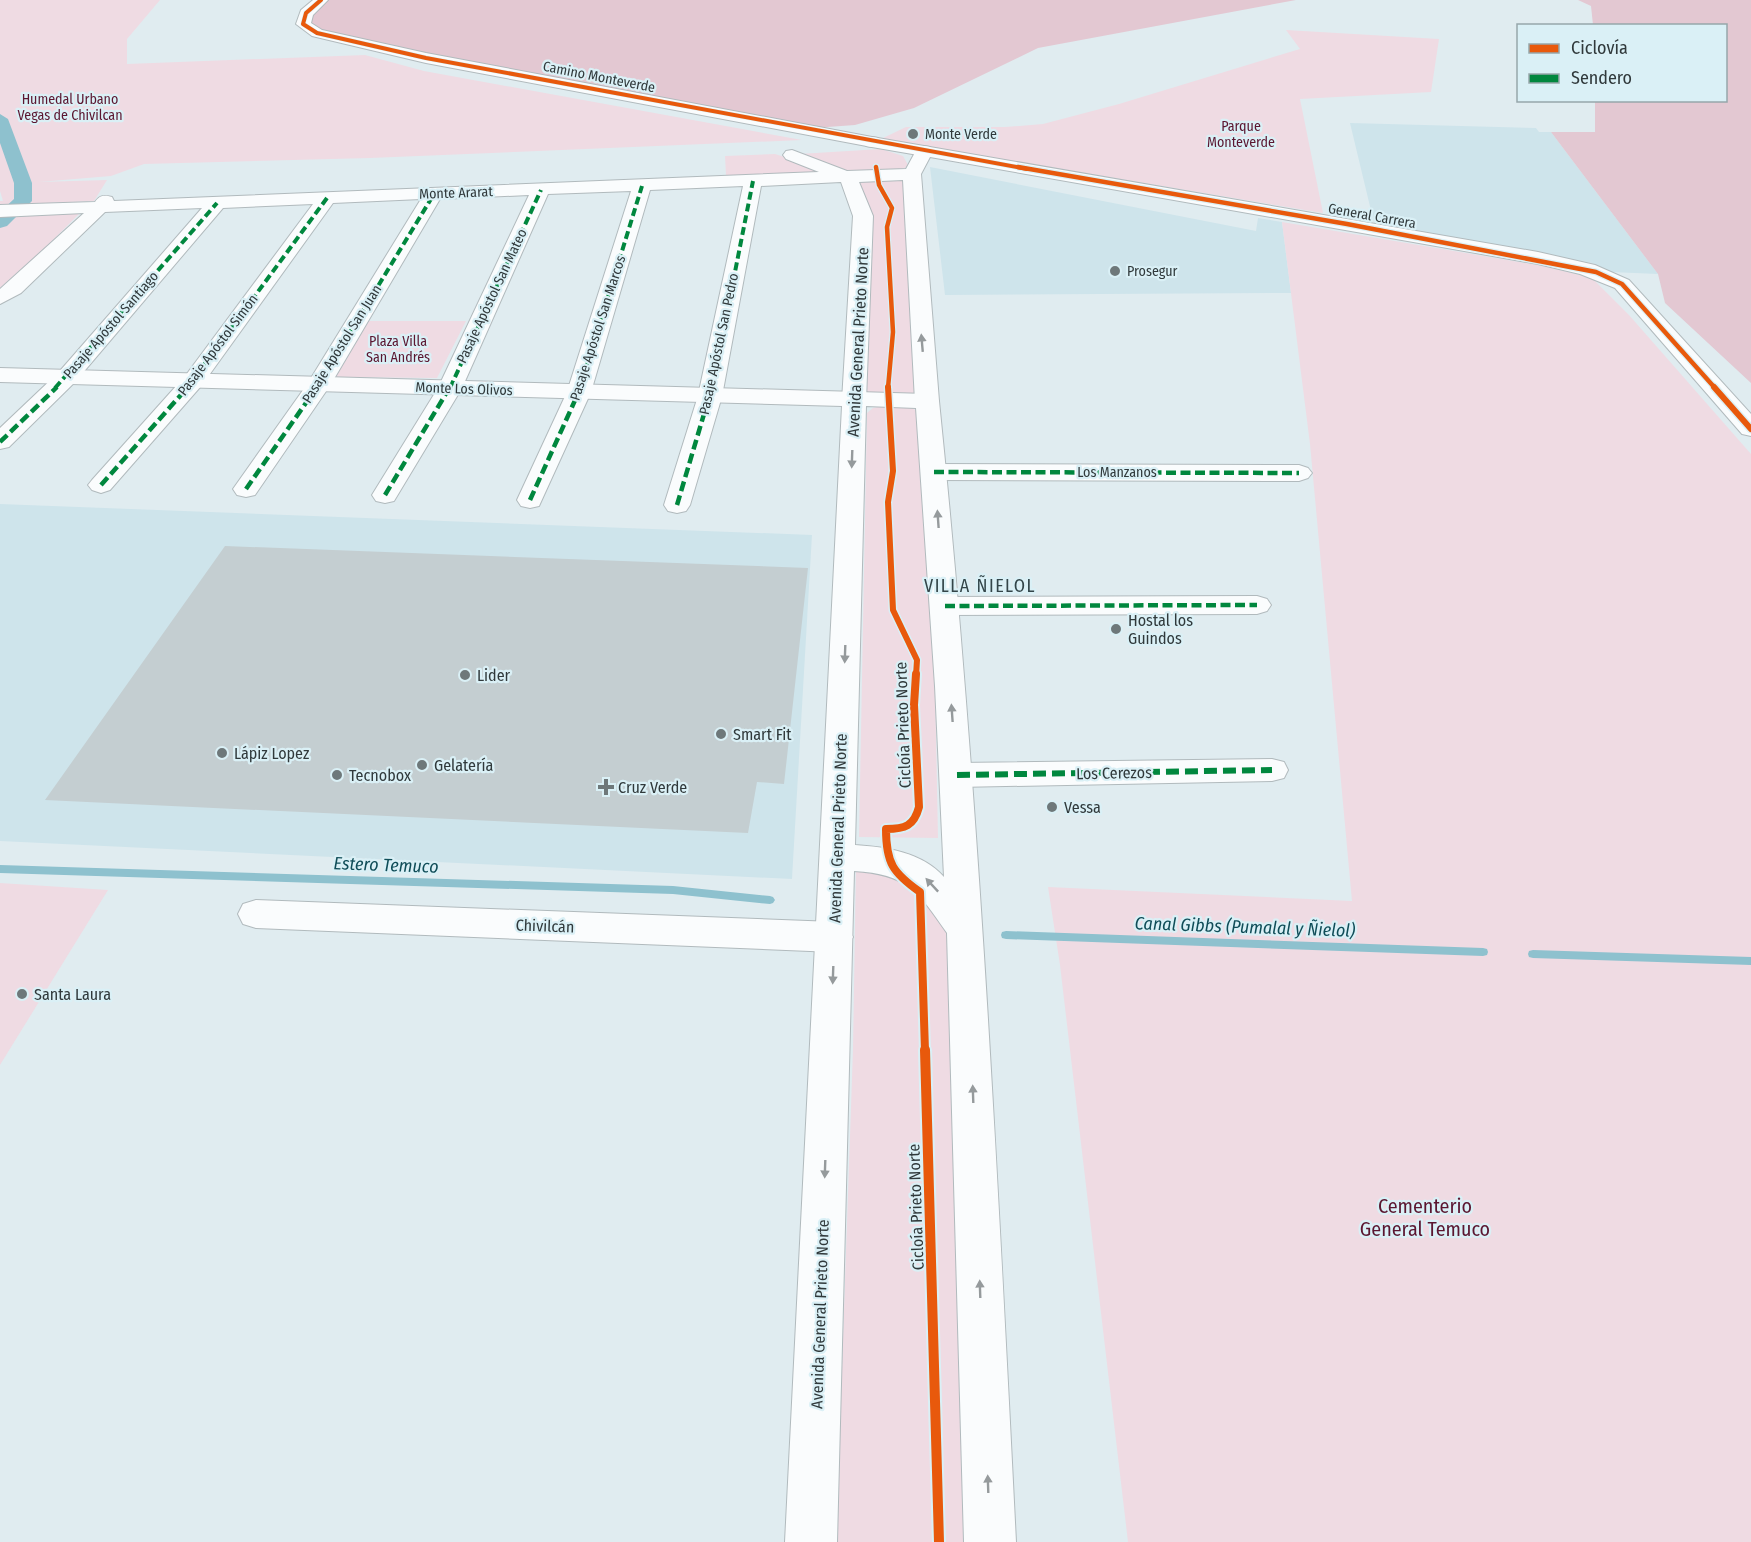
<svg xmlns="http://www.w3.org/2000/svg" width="1751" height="1542" font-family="'Fira Sans Condensed',sans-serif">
<rect width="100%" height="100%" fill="#e0ecf0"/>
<g fill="#cee4eb">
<path d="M1350,123L1536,128L1539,132H1551L1658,274L1611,272L1592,263L1374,223Z"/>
<path d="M930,167L1256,231L1258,218L1282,222L1291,293L945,295Z"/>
<path d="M0,504L812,535L792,879L0,841Z"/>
</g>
<g fill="#efdbe3">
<path d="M0,0H160L127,39V64L365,55L424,71L802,140L370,158L144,164L111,176L39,182L107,180L94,201L0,205V201H3L0,191Z"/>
<path d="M1286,30L1439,39L1431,92L1300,99L1323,213L881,139L906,127H1005L1043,124L1119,104L1300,49Z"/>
<path d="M881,149L903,156L908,165L903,170L845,172L799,154Z"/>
<path d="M775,154L804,163L818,170L817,173L727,177L726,175L725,156Z"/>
<path d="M907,177L920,398L861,397L854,179Z"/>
<path d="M80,213L43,250L0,288V216Z"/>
<path d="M1282,222L1543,266L1592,278L1629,315L1751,454V1542H1128L1060,965L1048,887L1352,901L1310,444Z"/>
<path d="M366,321H466L437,378L330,377Z"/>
<path d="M892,404L912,408L922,414L933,582L938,838L859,837L867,413L873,408Z"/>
<path d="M856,866L893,871L949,917L977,1542H836L853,1049Z"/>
<path d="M0,883L108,890L0,1065Z"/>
</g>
<g fill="#e3c8d2">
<path d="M322,0H1296L1038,48L914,108L855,125L800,129L314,31L303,21Z"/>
<path d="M1578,0H1751V383L1665,303L1658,274L1551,132H1595V101L1726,100V26L1593,25L1591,6Z"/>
</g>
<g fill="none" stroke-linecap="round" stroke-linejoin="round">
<g fill="#8ec1ce" fill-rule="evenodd">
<path d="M0,865L673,886L770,896L773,897L775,900L773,903L770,904L673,894L0,873Z"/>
<path d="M1006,931L1483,948L1487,949L1488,952L1487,955L1483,956L1006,939L1002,938L1001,935L1002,932Z"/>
<path d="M1533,950L1751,957V965L1533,958L1529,957L1528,954L1529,951Z"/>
</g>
<path fill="#8ec1ce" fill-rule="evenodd" d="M0,114L8,119L32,183V201L7,226L0,228V212L14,199V183L0,143Z"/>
</g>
<path fill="#c4ced1" d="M225,546L808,568L784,784L757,782L748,833L45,800Z"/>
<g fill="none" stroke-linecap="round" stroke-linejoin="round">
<g stroke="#b1babd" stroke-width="2">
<g id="street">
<path d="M313,0H328L313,15L311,23L322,30L426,53L872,137L878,138L881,142L878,146L872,147L426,63L312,36L296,24L301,10Z"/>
<path d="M924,146L1538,252L1595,265L1629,280L1751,414V436L1742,434L1615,288L1580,274L1538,264L930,157L921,174L939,401L935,406L927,408L919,406L915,401L903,180L859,182L873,216L866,401L862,406L854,408L846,406L842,401L853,216L841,182L761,186L722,396L690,505L686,511L677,513L668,511L664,505L698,396L743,186L650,190L591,392L539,506L530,508L521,506L517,500L567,392L631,191L548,194L462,388L394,501L385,503L376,501L372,495L438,388L529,195L440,199L331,384L255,495L246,497L237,495L233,489L308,383L421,199L333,203L202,385L110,490L101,493L92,490L88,485L92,480L186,375L313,204L223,208L75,382L9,447L0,449V428L59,372L202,208L105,212L21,293L0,304V289L84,213L0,217V205L95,202C100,195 104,195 112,197L114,201L819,172L786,159L783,155L786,151L792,150L847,171L906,169L918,147Z"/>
<path d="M934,464L1299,465L1308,468L1312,473L1308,478L1299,481L934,480L925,477L921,472L925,467Z"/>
<path d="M1257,596L1267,599L1271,605L1267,611L1257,614L945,615L935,612L931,606L935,600L945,597Z"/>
<path d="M1272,759L1284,762L1288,770L1284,778L1272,781L957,787L945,783L940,775L945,767L957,763Z"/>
<path d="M256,900L834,922L847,927L853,937L847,947L834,952L256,928L243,924L238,914L243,904Z"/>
</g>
</g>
<g stroke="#b1babd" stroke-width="2">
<g id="secondary">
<path d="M872,137L924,146L930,147L933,151L930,155L924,156L866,146L863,142L866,138Z"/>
<path d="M0,368L927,394L935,396L939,401C978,781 997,1161 1016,1542H964L947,933C918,891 907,874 854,871L837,1542H785L842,406L0,382ZM866,406L916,408L935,686L944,877C922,852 886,847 855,845Z"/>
</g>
</g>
<use href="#street" fill="#fafcfd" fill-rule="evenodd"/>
<use href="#secondary" fill="#fafcfd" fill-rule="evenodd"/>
<g stroke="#00873e" stroke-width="4" stroke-dasharray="8 4" stroke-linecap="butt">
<path d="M55,388L217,203"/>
<path d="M187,388L327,198"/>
<path d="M316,388L434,194"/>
<path d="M450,388L541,190"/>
<path d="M580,388L642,186"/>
<path d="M712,388L753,181"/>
</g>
<g stroke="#00873e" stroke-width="4.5" stroke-dasharray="10 4.5" stroke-linecap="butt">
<path d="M0,442L57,387"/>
<path d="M934,472L1299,473"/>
<path d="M101,485L188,387"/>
<path d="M246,489L317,387"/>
<path d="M385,495L450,387"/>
<path d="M530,500L581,387"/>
<path d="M677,505L712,387"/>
<path d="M945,606L1257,605"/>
</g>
<path stroke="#00873e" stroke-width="6" stroke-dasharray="13 6" stroke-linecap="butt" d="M957,775L1272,770"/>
<g stroke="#daf0f6" stroke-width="5">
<path id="cycleway-far4" d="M321,0L306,13L303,24L317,33L426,58L1027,169"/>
</g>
<g stroke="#daf0f6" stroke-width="7">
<g id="cycleway-far3">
<path d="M876,167L879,185L892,208L887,227L893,332L888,388"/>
<path d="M1018,167L1347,224L1596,272L1622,284L1715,388"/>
</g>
</g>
<g stroke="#daf0f6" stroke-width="9">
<g id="cycleway-far2">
<path d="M888,387L893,471L888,502L893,610L917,660L916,676"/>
<path d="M1714,387L1751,429"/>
</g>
</g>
<g stroke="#daf0f6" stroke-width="12">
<path id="cycleway-far1" d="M916,674L914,705L919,807C914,826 905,829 886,829C886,863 893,873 920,892L925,1051"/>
</g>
<g stroke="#daf0f6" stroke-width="14">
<path id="cycleway" d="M925,1050L939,1542"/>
</g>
<use href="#cycleway-far4" stroke="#e8590c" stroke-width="4"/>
<use href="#cycleway-far3" stroke="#e8590c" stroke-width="4.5"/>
<use href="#cycleway-far2" stroke="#e8590c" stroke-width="6"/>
<use href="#cycleway-far1" stroke="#e8590c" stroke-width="8"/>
<use href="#cycleway" stroke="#e8590c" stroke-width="10"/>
</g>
<defs><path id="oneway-solid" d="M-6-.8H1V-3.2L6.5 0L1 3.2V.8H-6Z" transform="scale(1.5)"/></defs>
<g fill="#959a9c">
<use href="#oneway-solid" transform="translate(922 343) rotate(-95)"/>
<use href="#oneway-solid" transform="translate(852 459) rotate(92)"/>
<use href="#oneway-solid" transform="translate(938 519) rotate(-94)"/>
<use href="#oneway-solid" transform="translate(845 654) rotate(92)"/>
<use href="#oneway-solid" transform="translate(952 713) rotate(-94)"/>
<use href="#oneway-solid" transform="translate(932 885) rotate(-133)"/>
<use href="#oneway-solid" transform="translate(833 975) rotate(92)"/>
<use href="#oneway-solid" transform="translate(973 1094) rotate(-92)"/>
<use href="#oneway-solid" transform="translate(825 1169) rotate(92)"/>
<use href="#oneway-solid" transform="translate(980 1289) rotate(-92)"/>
<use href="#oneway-solid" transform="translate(988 1484) rotate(-92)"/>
</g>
<g fill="#6e787a" stroke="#daf0f6" stroke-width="2">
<circle cx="913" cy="134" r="6"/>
<circle cx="1115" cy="271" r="6"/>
<circle cx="1116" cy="629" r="6"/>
<circle cx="465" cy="675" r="6"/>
<circle cx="721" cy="734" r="6"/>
<circle cx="222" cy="753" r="6"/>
<circle cx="422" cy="765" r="6"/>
<circle cx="337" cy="775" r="6"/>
<path d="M603 778h6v6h6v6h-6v6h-6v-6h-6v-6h6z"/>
<circle cx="1052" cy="807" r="6"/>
<circle cx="22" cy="994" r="6"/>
</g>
<g text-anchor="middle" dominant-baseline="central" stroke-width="4.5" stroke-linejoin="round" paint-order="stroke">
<g font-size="14" fill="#30393b" stroke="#daf0f6">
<text transform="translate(599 77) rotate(11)">Camino Monteverde</text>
<text transform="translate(456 193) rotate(-2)">Monte Ararat</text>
<text transform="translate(1372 216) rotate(10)">General Carrera</text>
<text transform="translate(492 296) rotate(-65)">Pasaje Apóstol San Mateo</text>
<text transform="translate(111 325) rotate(-49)">Pasaje Apóstol Santiago</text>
<text transform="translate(598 328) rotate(-72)">Pasaje Apóstol San Marcos</text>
<text transform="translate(342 344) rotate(-58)">Pasaje Apóstol San Juan</text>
<text transform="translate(719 344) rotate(-78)">Pasaje Apóstol San Pedro</text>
<text transform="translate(218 345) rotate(-53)">Pasaje Apóstol Simón</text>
<text transform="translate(464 389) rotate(2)">Monte Los Olivos</text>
<text x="1117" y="472">Los Manzanos</text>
</g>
<g font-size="14" fill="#5b1630" stroke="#daf0f6">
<text x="70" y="99">Humedal Urbano<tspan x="70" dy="16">Vegas de Chivilcan</tspan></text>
<text x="1241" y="126">Parque<tspan x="1241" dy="16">Monteverde</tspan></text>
<text x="398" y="341">Plaza Villa<tspan x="398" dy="16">San Andrés</tspan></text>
</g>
<g font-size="14" fill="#30393b" stroke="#daf0f6" text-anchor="start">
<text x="925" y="134">Monte Verde</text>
<text x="1127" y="271">Prosegur</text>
</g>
<g font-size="16" fill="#30393b" stroke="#daf0f6">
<text transform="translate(858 342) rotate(-87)">Avenida General Prieto Norte</text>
<text transform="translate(903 725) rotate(-92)">Cicloía Prieto Norte</text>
<text transform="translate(1114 773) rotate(-1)">Los Cerezos</text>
<text transform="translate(838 828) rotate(-88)">Avenida General Prieto Norte</text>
<text transform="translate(545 926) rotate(2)">Chivilcán</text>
<text transform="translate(916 1207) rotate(-92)">Cicloía Prieto Norte</text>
<text transform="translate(820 1314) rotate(-88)">Avenida General Prieto Norte</text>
</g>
<g font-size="16" fill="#30393b" stroke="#daf0f6" text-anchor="start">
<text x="1128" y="620">Hostal los<tspan x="1128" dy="18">Guindos</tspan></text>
<text x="477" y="675">Lider</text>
<text x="733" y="734">Smart Fit</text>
<text x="234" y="753">Lápiz Lopez</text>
<text x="434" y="765">Gelatería</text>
<text x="349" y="775">Tecnobox</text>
<text x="618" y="787">Cruz Verde</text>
<text x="1064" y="807">Vessa</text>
<text x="34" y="994">Santa Laura</text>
</g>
<g font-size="18" letter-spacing="1.5" fill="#334549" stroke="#daf0f6">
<text x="980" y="586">VILLA ÑIELOL</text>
</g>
<g font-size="18" font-style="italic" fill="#104d58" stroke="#daf0f6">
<text transform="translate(386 865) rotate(2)">Estero Temuco</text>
<text transform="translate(1245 927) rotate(2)">Canal Gibbs (Pumalal y Ñielol)</text>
</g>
<g font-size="20" fill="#5b1630" stroke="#daf0f6">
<text x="1425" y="1206">Cementerio<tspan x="1425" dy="23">General Temuco</tspan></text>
</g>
</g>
<rect x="1517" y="24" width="210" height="78" fill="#daf0f6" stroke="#96a7ab" stroke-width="1.5"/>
<rect x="1529" y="44" width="30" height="9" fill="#e8590c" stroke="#96a7ab" stroke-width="1.5"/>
<text x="1571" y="54" font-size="18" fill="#30393b">Ciclovía</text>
<rect x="1529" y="74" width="30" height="9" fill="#00873e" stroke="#96a7ab" stroke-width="1.5"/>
<text x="1571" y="84" font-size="18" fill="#30393b">Sendero</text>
</svg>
